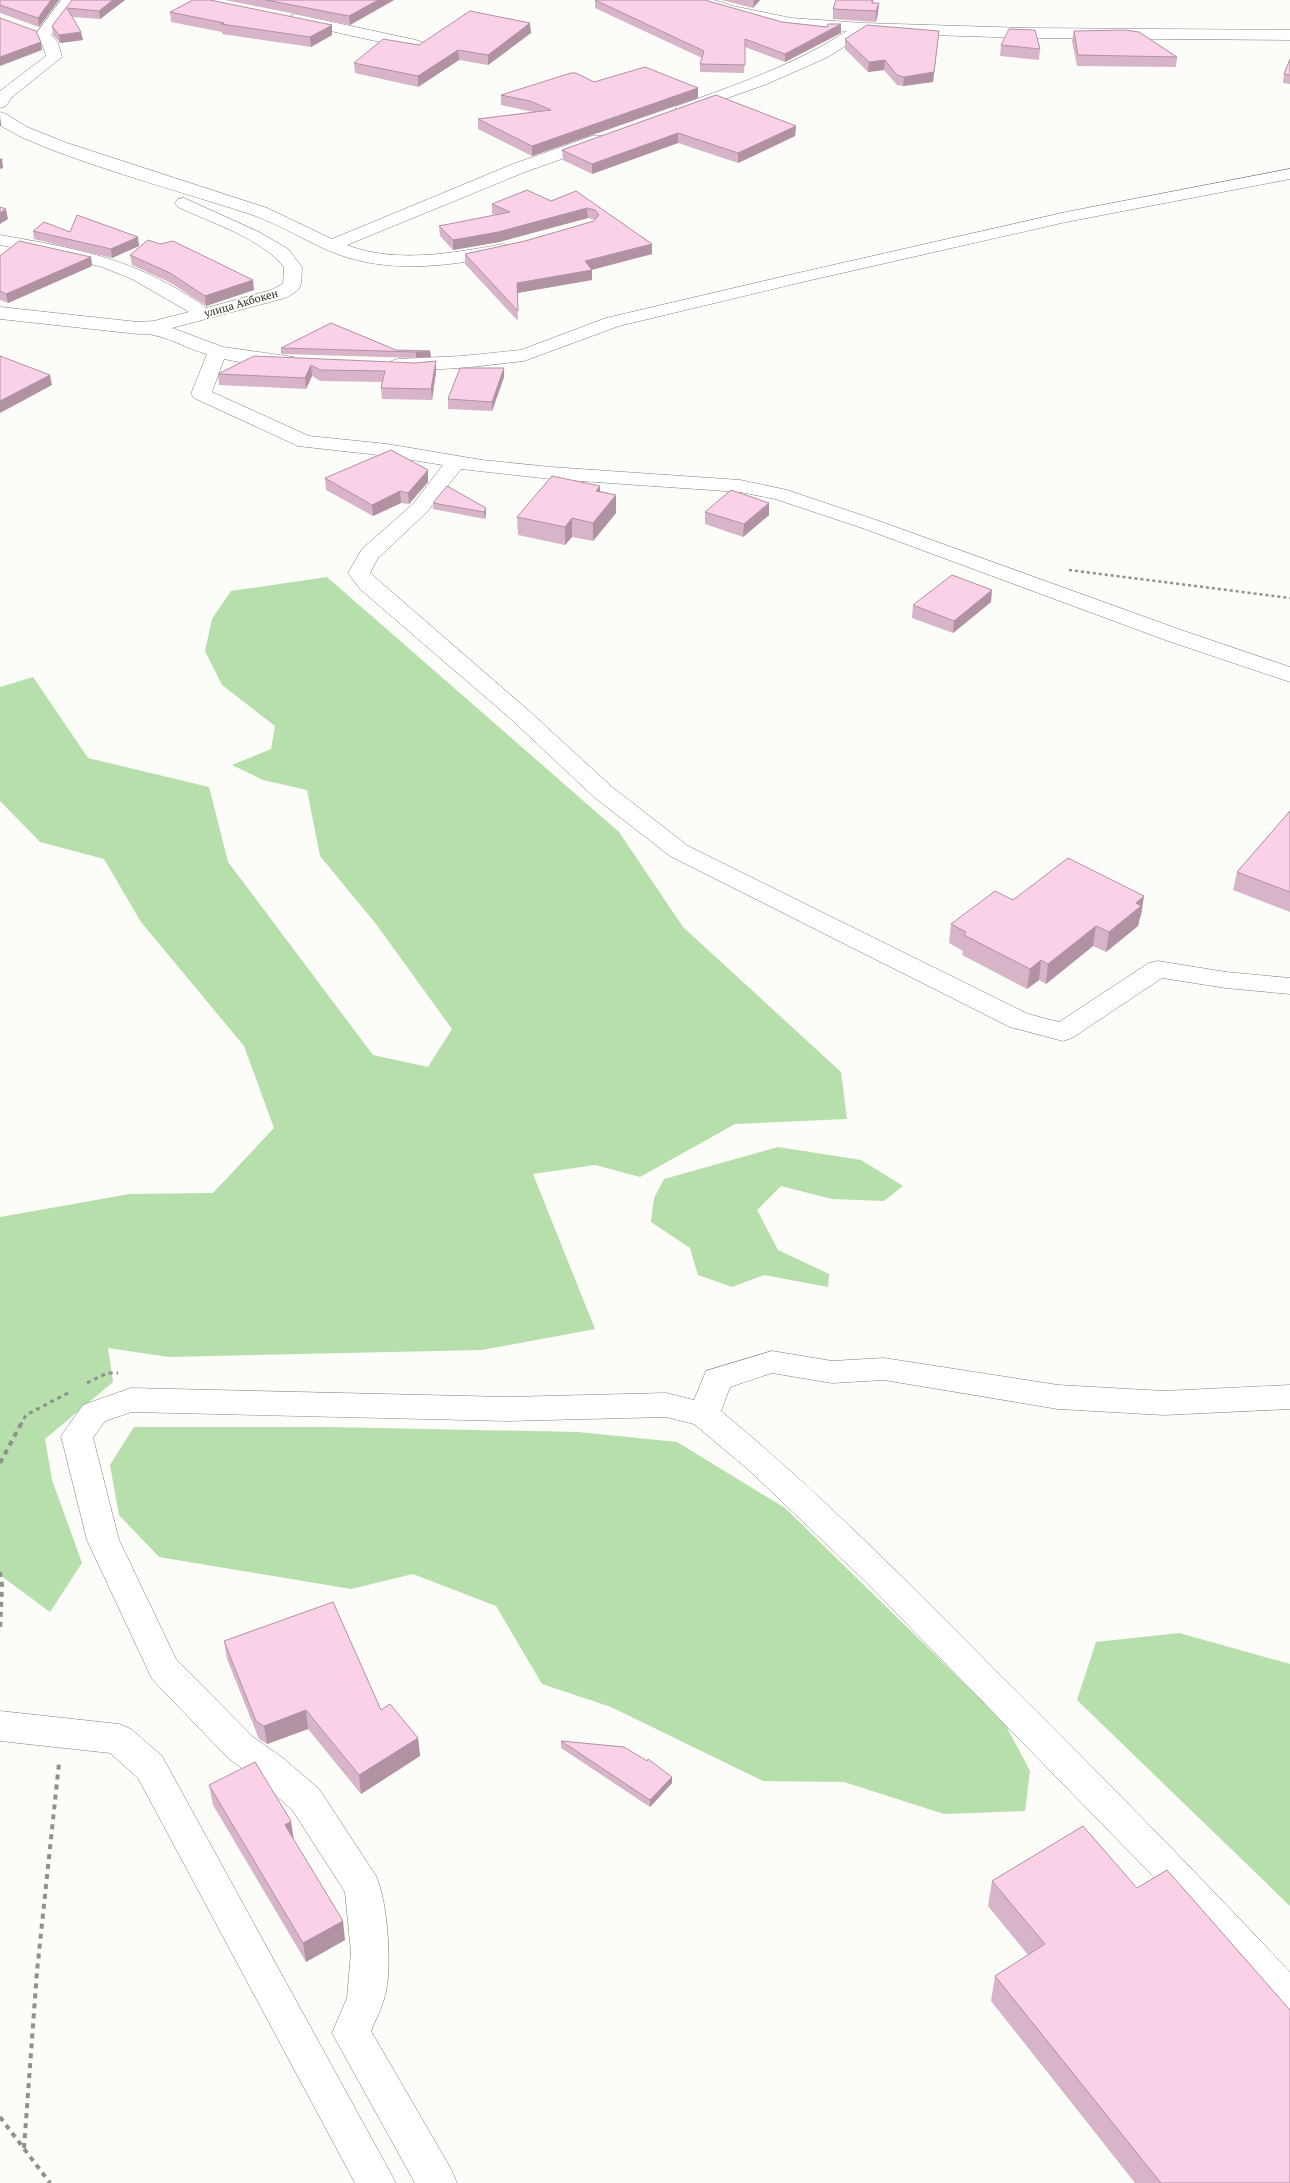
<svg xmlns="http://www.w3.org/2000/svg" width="1290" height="2183" font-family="'PT Serif',serif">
<rect width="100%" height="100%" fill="#fcfcf8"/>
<g fill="#b6dfab">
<path d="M327,577L619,832L683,927L841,1072L847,1119L735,1124L640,1177L595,1165L533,1174L595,1329L482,1350L169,1357L108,1348L113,1382L45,1439L52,1480L82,1563L50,1612L0,1575V1217L130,1194L213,1193L274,1128L244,1046L141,922L104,859L40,842L0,801V687L33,677L88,758L209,787L228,862L373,1055L428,1067L452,1029L376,924L320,856L307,790L263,780L232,765L271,749L275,726L222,685L205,651L212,619L231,591Z"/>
<path d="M778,1147L861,1160L903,1186L884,1201L832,1199L781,1186L757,1210L778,1250L829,1274L828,1287L764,1275L732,1287L698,1275L690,1248L651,1222L654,1198L664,1179Z"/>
<path d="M134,1427H328L578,1432L677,1442L785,1508L1004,1722L1030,1771L1025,1811L944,1814L844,1782L763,1781L611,1707L542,1684L496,1606L413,1574L351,1589L159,1557L119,1515L110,1465Z"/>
<path d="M1179,1633L1290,1664V1906L1077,1700L1096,1642Z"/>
</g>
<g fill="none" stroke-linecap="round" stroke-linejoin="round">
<g stroke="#81807d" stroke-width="1">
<g id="minor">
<path d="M61,0H77L51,35L58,43L62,57L12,97L6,106L0,108V91L46,56L42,44L35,35Z"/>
<path d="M691,0H714L733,6L791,18L863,23L1027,28L1290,30V40L1027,38L866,33L828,57L767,84L683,114L677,112L675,109L677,106C736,85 794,65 847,31L791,28L724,13L694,3Z"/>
<path d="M295,14L416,40L422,42L424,45L422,48L416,50L290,22L287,19L290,16Z"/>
<path d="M0,112L6,114L27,127L67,143L267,208L332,239L513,164L592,136H604L606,140L604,144L525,172L347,245C395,264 454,253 503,244L509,245L512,249L509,253C457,266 392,274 340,255C309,244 282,225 250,214C185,193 119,175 55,151L23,138L1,126Z"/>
<path d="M1290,169V179L1066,222L798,283L619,326L524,361L462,368L398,371L391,369L388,365L391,361L398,359L462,356L521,350L606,318L798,273L1066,212Z"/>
<path d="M184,198L259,232L288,249L302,267C301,287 303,289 285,298L172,328L223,347L294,357L297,361L294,365C272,370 245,363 224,359L212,392L309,436L387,444L482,460L551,467L740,480L787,490L879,521L1184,631L1290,667V682L1168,641L865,529L775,499L740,492L551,479L461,469L427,512L378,558L370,573L528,710L612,787L688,846L1028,1014L1059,1022L1149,963L1158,961L1226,972L1290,978V994L1226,988L1162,978L1072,1038L1063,1041L1010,1027L670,856L594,797L512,720L360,589L348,573L362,549L413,504L443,465L387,456L298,446L194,398L191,394L207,354C184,348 161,332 138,334L0,319V307L138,322L154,321L189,312L132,279L102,267L73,259L0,245V235C62,246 114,254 170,285C182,292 195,299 206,308L271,290L283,284L284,267C262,239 210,222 178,207L175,203L178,199Z"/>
<path d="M772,1351L832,1361L884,1358L1058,1385L1164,1391L1290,1385V1409L1164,1415L1058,1409L884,1380L832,1383L772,1373L730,1387L721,1411C819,1492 908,1582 998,1673C1097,1771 1194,1870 1290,1972V2015L1277,2010L1149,1872L866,1582L751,1472L694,1424L666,1417L508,1421L132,1412L105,1421L93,1438L119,1540L176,1659L253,1737L283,1758L319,1789L376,1876C388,1902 393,1972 384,1999C381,2010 375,2021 371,2031L451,2169L457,2183H415L332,2033L347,1998L351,1952L345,1892L293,1811L259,1780L229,1759L152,1679L87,1540L61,1436L83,1405L131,1388L508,1397L666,1393L694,1400L706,1371Z"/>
<path d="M0,1711L119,1724L131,1729L162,1756L396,2183H355L138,1778L110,1753L0,1741Z"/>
</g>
</g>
<path stroke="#90908d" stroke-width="2.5" stroke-dasharray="3 3" stroke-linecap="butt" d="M1069,570L1290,598"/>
<g stroke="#90908d" stroke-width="3" stroke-dasharray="4 4" stroke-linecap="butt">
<path d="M87,1383L107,1373H118"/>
<path d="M20,1426L26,1415L70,1392"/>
</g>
<g stroke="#90908d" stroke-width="4" stroke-dasharray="5 5" stroke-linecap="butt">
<path d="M0,1463L21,1424"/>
<path d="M0,1572L2,1585L0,1632"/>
<path d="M0,2117L50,2183"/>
<path d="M24,2148L37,1971L59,1763"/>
</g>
<use href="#minor" fill="#fff" fill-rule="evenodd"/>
</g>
<g fill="#d8b4c8">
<path d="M0,0H59L39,27L0,13Z"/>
<path d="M72,0H125L100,19L72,17L83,40L60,43L53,35L52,26Z"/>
<path d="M225,0H394L350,25Z"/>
<path d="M595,0L827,27L841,24V33L785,62L745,47L744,73L700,72V64L702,58L595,8Z"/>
<path d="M721,0H760L753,8Z"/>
<path d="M836,0H874L873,3H879L878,13L876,22L833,19V9Z"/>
<path d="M170,12L332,35L311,47L222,34V32L171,22Z"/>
<path d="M939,31L933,82L903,86L897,85L884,70L868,72L845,49V39Z"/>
<path d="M1074,31L1177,57L1176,67L1077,66L1072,41Z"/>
<path d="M531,33L488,65L459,60L418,87L355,73L354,63L419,45Z"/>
<path d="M1001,45L1040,49L1039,60L1000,56Z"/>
<path d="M1290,59V84L1283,83L1284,74Z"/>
<path d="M594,82L698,88V98L532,156L478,129V119L533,112L501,105V95Z"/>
<path d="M716,95L796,126L795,136L738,163L678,143L592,174L563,160L562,150Z"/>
<path d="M576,191L652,254L592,270V280L517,293L518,321L465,264V254L525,241L594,221L595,220L588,218L499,242L453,250L440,236L439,226L496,215L492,214V204L551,201Z"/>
<path d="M33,231L70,232L139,246L112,258L34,239Z"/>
<path d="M130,255L254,290L206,306L171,283L132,265Z"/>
<path d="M0,256L91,257L92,266L8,303L0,300Z"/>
<path d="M281,348L430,351L431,357L416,358L281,354Z"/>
<path d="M254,356L436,372L432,400L382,399L381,388L382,382L320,381L312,376L306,389L219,385L218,374Z"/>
<path d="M504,377L492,411L448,409V399Z"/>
<path d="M325,478L428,482L409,504L401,503L373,516L326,490Z"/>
<path d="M600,486V491L616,495V513L593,541L572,537L565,545L518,535L517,517Z"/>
<path d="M433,503L486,508V514L485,519L433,509Z"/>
<path d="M705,512L769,515L743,537L705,524Z"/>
<path d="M991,602L953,633L912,618L913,605Z"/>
<path d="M1290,811V912L1233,890L1237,872Z"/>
<path d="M1013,900L1141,916L1140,917L1138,926L1106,952L1093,946L1046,984L1039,980L1027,989L962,955L963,951L949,943L951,924Z"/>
<path d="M224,1641L381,1710L418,1738L420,1756L361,1794L308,1729L267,1744L259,1739L227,1659Z"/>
<path d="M561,1741L672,1777V1783L650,1807L561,1748Z"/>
<path d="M209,1785L294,1841L345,1940L306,1962L213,1805Z"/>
<path d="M992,1881L1137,1888L1290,2183H1135L991,2001L995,1976L1028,1955L988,1906Z"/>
</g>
<g fill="#b092a2">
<path d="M51,0H59L39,27L38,18Z"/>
<path d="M113,0H125L100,19L99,11Z"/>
<path d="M378,0H394L350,25L349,16Z"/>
<path d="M754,0H760L753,8Z"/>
<path d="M879,3L878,13L876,22V11Z"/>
<path d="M530,23L531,33L488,65V55Z"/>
<path d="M841,24V33L785,62V54Z"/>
<path d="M332,25V35L311,47L310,37Z"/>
<path d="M939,31L933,82L903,86L904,77Z"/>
<path d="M81,32L83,40L60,43L59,35Z"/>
<path d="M41,42L42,50L0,66V57Z"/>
<path d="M458,50L459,60L418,87V76Z"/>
<path d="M885,60L884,70L868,72L869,62Z"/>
<path d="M698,88V98L532,156V146Z"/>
<path d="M796,126L795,136L738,163V153Z"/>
<path d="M678,133V143L592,174V164Z"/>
<path d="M2,158L3,168L0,169V159Z"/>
<path d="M587,208L588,218L499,242L453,250V240Z"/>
<path d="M6,209L8,219L0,224V213Z"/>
<path d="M138,237L139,246L112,258L111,249Z"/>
<path d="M652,244V254L590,270H592V280L517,293V283L585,261Z"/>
<path d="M91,257L92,266L8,303L6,294Z"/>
<path d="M253,280L254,290L206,306L205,296Z"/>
<path d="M430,351L431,357L416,358V352Z"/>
<path d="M436,361V372L432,400L431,389Z"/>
<path d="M311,365L312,376L306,389L305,378Z"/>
<path d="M504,368V377L492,411V402Z"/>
<path d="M50,375L52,385L0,413V401Z"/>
<path d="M428,470V482L409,504L408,493Z"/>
<path d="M600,486V504L596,491Z"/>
<path d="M400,491L401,503L373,516L372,505Z"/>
<path d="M616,495V513L593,541V523Z"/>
<path d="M769,503V515L743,537L744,524Z"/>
<path d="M486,508V514L485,519L484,512Z"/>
<path d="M572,518V537L565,545V527Z"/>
<path d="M992,590L991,602L953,633L954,621Z"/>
<path d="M1144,896L1141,916L1140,917L1138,926L1106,952L1109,932L1136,903Z"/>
<path d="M1096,926L1093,946L1046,984L1048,964Z"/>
<path d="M1041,960L1039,980L1027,989L1030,969Z"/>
<path d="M306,1710L308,1729L267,1744L264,1726Z"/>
<path d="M418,1738L420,1756L361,1794L359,1775Z"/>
<path d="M672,1777V1783L650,1807V1800Z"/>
<path d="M291,1821L294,1841L285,1825Z"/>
<path d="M343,1921L345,1940L306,1962L303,1943Z"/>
</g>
<g fill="#fbd1e8" stroke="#b092a2">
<path d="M0,0H51L38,18L0,5Z"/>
<path d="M72,0H113L99,11L67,8L81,32L59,35L52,26Z"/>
<path d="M193,0H210L332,25L310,37L221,24L224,23L170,12Z"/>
<path d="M266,0H378L349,16Z"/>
<path d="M595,0H705L782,22L827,27L828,24H841L785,54L745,39V65L700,64L704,51Z"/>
<path d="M836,0H872V3H879L876,11L833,9Z"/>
<path d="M470,11L530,23L488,55L458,50L418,76L354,63L383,39L419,45Z"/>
<path d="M0,18L36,31L41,42L0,57Z"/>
<path d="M867,25L939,31L934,72L904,77L897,75L885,60L869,62L845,39Z"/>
<path d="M1009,29L1035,30L1040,49L1001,45Z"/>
<path d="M1125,30L1139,32L1177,57L1078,55L1074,31Z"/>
<path d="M1290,59V75L1284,74Z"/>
<path d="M645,67L698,88L532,146L478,119L551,110L530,101L501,95L571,73H576L594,82Z"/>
<path d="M716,95L796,126L738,153L678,133L592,164L562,150Z"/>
<path d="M527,190L551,201L576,191L652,244L585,261L592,270L517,283L518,311L465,254L525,241L594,221L599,215L595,210L587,208L498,232L453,240L439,226L510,212L492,204Z"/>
<path d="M0,207L6,209L0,213Z"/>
<path d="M77,215L138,237L111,249L33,231L44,222L70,232Z"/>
<path d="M148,240L160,244L173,241L253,280L205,296L170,273L130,255Z"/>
<path d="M19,241L91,257L6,294L0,291V256Z"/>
<path d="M331,323L396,350L430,351L416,352L281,348Z"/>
<path d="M0,356L50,375L0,401Z"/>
<path d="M254,356L415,363L436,361L431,389L381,388L385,371L320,370L311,365L305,378L218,374Z"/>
<path d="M460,368H504L492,402L448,399Z"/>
<path d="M391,450L428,470L408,493L400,491L372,505L325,478Z"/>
<path d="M552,476L600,486L596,491L616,495L593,523L572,518L565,527L517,517Z"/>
<path d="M447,486L486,508L484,512L433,503Z"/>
<path d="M731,490L769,503L744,524L705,512Z"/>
<path d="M952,575L992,590L954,621L913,605Z"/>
<path d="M1290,811V892L1237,872Z"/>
<path d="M1068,858L1144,896L1136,903L1141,906L1109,932L1096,926L1048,964L1041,960L1030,969L964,935L966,932L951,924L995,891L1013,900Z"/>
<path d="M333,1602L381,1710L390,1704L418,1738L359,1775L306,1710L264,1726L256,1721L224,1641Z"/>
<path d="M561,1741L624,1747L647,1761L648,1759L672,1777L650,1800Z"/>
<path d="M255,1762L291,1821L285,1825L343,1921L303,1943L209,1785Z"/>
<path d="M1083,1826L1137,1888L1167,1870L1290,2010V2183H1161L995,1976L1045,1944L992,1881Z"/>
</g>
<g text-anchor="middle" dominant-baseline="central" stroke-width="4" stroke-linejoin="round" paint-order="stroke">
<g font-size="11" fill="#2e2d2c" stroke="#fcfcf8">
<text transform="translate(241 303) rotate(-16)">улица Акбокен</text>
</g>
</g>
</svg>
